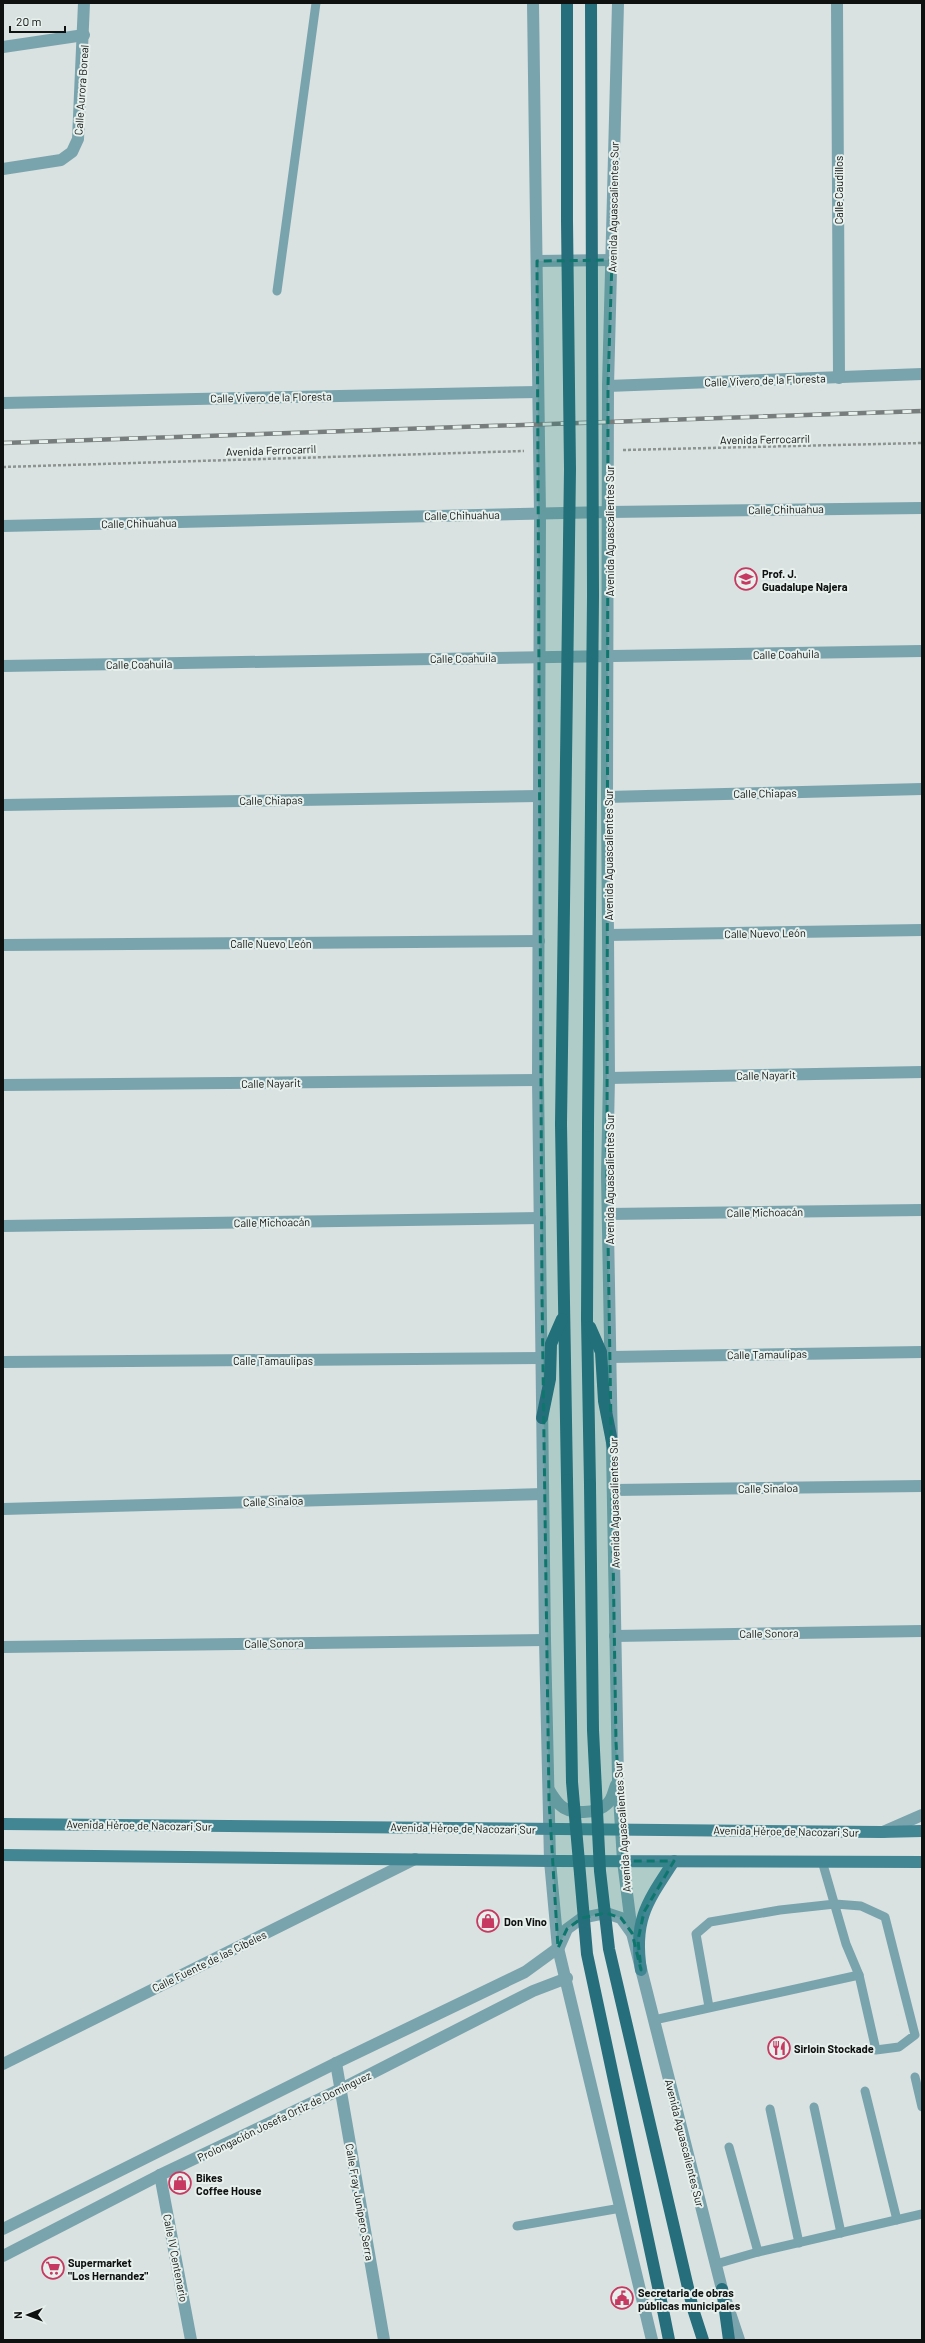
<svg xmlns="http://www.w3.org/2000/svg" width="925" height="2343" font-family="Barlow,sans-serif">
<rect width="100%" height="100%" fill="#d9e2e0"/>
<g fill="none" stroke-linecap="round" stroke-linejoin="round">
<g stroke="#8c9391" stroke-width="2.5" stroke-dasharray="3 2" stroke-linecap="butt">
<path d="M623,450L922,443"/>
<path d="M3,467L524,451"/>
</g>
<g stroke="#7aa4ad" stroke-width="9">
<path d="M277,291L316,3"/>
<path d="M709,2007L696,1934L710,1922L780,1910L835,1904L861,1906L885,1917L915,2035L899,2047L876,2050L859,1975L846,1944L822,1861"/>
<path d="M654,2020L859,1975"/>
<path d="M915,2077L922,2107"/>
<path d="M865,2091L897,2220"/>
<path d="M814,2107L841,2233"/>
<path d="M770,2109L799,2243"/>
<path d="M729,2147L758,2252L922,2214"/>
<path d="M517,2226L621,2208"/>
<path d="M716,2264L758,2252"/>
</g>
<g stroke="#7aa4ad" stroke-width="12">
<path d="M837,3L839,378"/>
<path d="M3,47L84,35"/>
<path d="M3,169L61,160L72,152L78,139L84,3"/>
<path d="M608,386L922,374"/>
<path d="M3,403L538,392"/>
<path d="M3,526L609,512L922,508"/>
<path d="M3,666L922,651"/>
<path d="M607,797L922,789"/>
<path d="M3,805L538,796"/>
<path d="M608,935L922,930"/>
<path d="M3,945L539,941"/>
<path d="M609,1078L922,1072"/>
<path d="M3,1085L538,1080"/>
<path d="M608,1214L922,1210"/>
<path d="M3,1226L540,1218"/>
<path d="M611,1357L922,1352"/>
<path d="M3,1362L542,1358"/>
<path d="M614,1490L922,1486"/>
<path d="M3,1509L543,1494"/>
<path d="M615,1636L922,1631"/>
<path d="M3,1647L545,1640"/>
<path d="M883,1832L922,1815"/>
<path d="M336,2063L384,2340"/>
<path d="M3,2064L415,1859"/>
<path d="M160,2175L191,2340"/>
<path d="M3,2229L336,2063L525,1972L558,1948"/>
<path d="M3,2256L160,2175L341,2089L533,1991L567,1978"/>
</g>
<g stroke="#7aa4ad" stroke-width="12">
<path d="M533,3L540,514L538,1080L545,1640L550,1861L558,1948L652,2340"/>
<path d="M618,3L608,386L607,797L609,1078L607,1175L618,1780L623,1861L632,1933L722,2289L739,2340"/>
<path d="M537,261L612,260"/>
<path d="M549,1790C552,1795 556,1801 560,1805C570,1815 597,1814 607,1804C613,1799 613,1792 616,1785"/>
<path d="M559,1947L567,1929L582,1918L606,1913L621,1918L631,1932"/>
</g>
<g stroke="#428694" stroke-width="12">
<path d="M3,1824L881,1832L922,1831"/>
<path d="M3,1855L550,1861L922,1862"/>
<path d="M641,1970C633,1919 648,1901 674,1861"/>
</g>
<g stroke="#276e7c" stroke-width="12">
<path d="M561,1124L567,1480"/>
<path d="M588,1126L587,1319L590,1485"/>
<path d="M590,1327L601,1352L604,1401L613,1447"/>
<path d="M542,1418L550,1379L551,1344L562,1319"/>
<path d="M722,2289L729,2340"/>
<path d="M693,2309L703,2340"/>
<path d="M663,2310L669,2340"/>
</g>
<g stroke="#777d7c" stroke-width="4.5">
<path id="rail" d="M3,443L922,411"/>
</g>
<use href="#rail" stroke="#e7f0ed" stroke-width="3" stroke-dasharray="9" stroke-linecap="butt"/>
<g stroke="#276e7c" stroke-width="12">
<path d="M561,1124L570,469L567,221V3"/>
<path d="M588,1126L593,596L591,3"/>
<path d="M567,1480L572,1782L587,1954L663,2310"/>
<path d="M590,1485L593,1730L600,1871L609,1949L693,2309"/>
</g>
</g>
<path fill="#0f766e" fill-opacity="0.2" stroke="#0f766e" stroke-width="3" stroke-dasharray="8 5" stroke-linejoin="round" d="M612,260L608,386L607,1175L616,1742L623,1861H674L644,1912L638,1940L641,1970L632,1933L621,1918L606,1913L582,1918L567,1929L558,1948L549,1800L542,1295L537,261Z"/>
<defs>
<g id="school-ring" transform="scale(1.15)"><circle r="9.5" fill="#e7f0ed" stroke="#c73961" stroke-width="1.5"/><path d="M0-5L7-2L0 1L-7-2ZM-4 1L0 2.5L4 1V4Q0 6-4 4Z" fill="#c73961"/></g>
<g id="shop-ring" transform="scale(1.15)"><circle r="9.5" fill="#e7f0ed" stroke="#c73961" stroke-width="1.5"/><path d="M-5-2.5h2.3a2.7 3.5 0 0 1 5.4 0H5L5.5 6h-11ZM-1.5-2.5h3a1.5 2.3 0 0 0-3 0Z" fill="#c73961"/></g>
<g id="restaurant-ring" transform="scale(1.15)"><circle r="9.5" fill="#e7f0ed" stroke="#c73961" stroke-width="1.5"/><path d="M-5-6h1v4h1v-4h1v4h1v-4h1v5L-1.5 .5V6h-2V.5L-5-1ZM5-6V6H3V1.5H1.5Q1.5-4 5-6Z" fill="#c73961"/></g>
<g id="supermarket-ring" transform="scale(1.15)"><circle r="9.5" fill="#e7f0ed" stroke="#c73961" stroke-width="1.5"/><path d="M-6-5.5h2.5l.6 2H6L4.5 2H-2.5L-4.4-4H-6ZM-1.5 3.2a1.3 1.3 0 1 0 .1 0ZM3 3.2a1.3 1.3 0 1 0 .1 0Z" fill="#c73961"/></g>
<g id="civic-ring" transform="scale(1.15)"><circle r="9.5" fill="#e7f0ed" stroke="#c73961" stroke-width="1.5"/><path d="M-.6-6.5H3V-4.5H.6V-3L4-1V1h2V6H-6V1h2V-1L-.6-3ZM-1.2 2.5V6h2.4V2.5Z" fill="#c73961"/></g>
</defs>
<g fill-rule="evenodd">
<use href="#school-ring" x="746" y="579"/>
<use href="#shop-ring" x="488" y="1921"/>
<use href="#restaurant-ring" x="779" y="2048"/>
<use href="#shop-ring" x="180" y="2183"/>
<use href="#supermarket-ring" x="53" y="2268"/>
<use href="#civic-ring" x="622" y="2298"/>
</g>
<g text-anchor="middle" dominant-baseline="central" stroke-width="4" stroke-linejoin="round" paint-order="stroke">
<g font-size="11" fill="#0e1110" stroke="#e7f0ed">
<text transform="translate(81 90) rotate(-86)">Calle Aurora Boreal</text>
<text transform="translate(838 190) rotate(-90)">Calle Caudillos</text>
<text transform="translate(613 207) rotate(-89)">Avenida Aguascalientes Sur</text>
<text transform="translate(765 380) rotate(-2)">Calle Vivero de la Floresta</text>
<text transform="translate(271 397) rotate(-1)">Calle Vivero de la Floresta</text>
<text transform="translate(765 439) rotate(-1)">Avenida Ferrocarril</text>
<text transform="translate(271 450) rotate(-2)">Avenida Ferrocarril</text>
<text transform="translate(786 509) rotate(-1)">Calle Chihuahua</text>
<text transform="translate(462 515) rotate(-1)">Calle Chihuahua</text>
<text transform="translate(139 523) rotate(-1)">Calle Chihuahua</text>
<text transform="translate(609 531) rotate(-90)">Avenida Aguascalientes Sur</text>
<text transform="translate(786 654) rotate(-1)">Calle Coahuila</text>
<text transform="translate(463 658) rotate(-1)">Calle Coahuila</text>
<text transform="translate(139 664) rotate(-1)">Calle Coahuila</text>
<text transform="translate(765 793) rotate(-1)">Calle Chiapas</text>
<text transform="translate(271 800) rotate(-1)">Calle Chiapas</text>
<text transform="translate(608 855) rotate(-90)">Avenida Aguascalientes Sur</text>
<text transform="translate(765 933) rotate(-1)">Calle Nuevo León</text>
<text x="271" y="943">Calle Nuevo León</text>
<text transform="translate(766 1075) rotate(-1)">Calle Nayarit</text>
<text transform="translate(271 1083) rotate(-1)">Calle Nayarit</text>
<text transform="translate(609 1179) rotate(-90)">Avenida Aguascalientes Sur</text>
<text transform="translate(765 1212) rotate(-1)">Calle Michoacán</text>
<text transform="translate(272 1222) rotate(-1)">Calle Michoacán</text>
<text transform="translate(767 1354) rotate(-1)">Calle Tamaulipas</text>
<text x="273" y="1360">Calle Tamaulipas</text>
<text transform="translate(768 1488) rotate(-1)">Calle Sinaloa</text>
<text transform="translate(273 1501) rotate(-2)">Calle Sinaloa</text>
<text transform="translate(614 1503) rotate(-91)">Avenida Aguascalientes Sur</text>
<text transform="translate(769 1633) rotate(-1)">Calle Sonora</text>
<text transform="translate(274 1643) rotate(-1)">Calle Sonora</text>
<text transform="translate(139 1825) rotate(1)">Avenida Héroe de Nacozari Sur</text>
<text transform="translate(622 1827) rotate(-94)">Avenida Aguascalientes Sur</text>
<text transform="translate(463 1828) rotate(1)">Avenida Héroe de Nacozari Sur</text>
<text transform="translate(786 1831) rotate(1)">Avenida Héroe de Nacozari Sur</text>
<text transform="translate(209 1961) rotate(-26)">Calle Fuente de las Cibeles</text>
<text transform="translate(284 2116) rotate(-26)">Prolongación Josefa Ortiz de Domínguez</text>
<text transform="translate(685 2143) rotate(76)">Avenida Aguascalientes Sur</text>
<text transform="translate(360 2202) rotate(80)">Calle Fray Junípero Serra</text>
<text transform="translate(176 2258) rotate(79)">Calle IV Centenario</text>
</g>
<g font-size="11" font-weight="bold" fill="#0e1110" stroke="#e7f0ed" text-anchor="start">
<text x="762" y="573">Prof. J.<tspan x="762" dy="13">Guadalupe Najera</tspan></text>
<text x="504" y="1921">Don Vino</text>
<text x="794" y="2048">Sirloin Stockade</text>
<text x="196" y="2177">Bikes<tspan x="196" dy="13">Coffee House</tspan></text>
<text x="68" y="2262">Supermarket<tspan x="68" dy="13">"Los Hernandez"</tspan></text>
<text x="638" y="2292">Secretaria de obras<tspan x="638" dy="13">públicas municipales</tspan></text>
</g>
</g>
<rect width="925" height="2343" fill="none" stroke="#0e1110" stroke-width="8"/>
<g transform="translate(28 2315) rotate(269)" stroke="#e7f0ed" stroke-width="3" paint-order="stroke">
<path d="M0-3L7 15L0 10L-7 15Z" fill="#0e1110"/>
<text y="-6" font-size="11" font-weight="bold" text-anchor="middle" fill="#0e1110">N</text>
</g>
<path d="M10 26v6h55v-6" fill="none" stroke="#0e1110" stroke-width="2"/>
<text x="16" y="26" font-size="12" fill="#0e1110" stroke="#e7f0ed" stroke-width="3" paint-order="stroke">20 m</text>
</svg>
